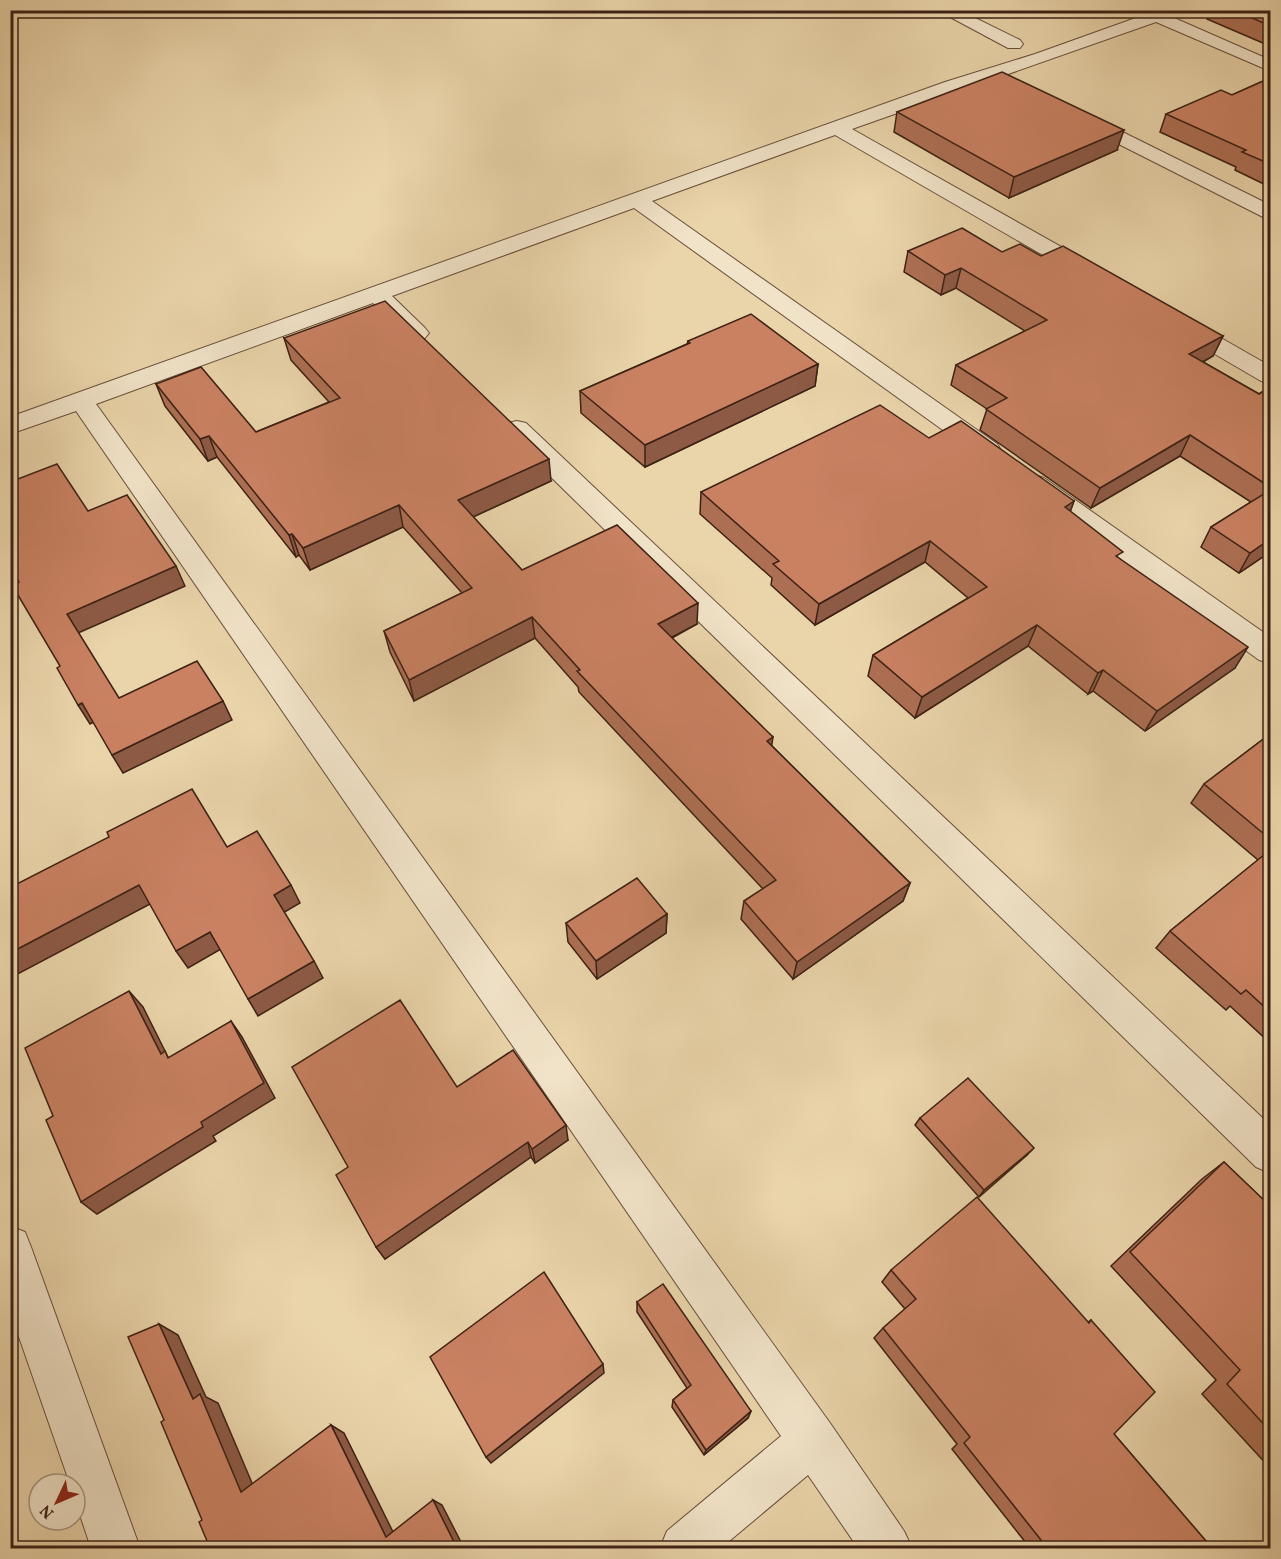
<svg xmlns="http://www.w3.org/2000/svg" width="1281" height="1559" font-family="Vollkorn,serif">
<rect width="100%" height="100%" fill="#ead4aa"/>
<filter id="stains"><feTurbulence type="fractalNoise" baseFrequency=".00333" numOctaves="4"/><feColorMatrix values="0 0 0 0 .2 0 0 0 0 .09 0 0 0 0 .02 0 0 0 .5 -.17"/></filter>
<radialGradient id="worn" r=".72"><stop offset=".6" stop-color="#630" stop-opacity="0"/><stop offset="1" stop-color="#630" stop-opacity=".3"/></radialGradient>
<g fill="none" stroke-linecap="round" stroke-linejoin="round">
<g stroke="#684e3a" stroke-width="2">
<g id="minor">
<path d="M937,10H959L1020,40L1023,44L1020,48H1008Z"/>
<path d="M1158,10H1183L1172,17L1270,60V71L1156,22L852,129L1097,267L1100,272L1097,277L1089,279L1081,277L835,135L652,201L997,444L1001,450L997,456L988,458L979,456L634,208L392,296L425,328L429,333L425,338C404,343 387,317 373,303L96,404L830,1423L904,1531L912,1548H858L808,1475L721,1548H660L667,1531L781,1436L76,411L10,434V417L945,82L1035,54Z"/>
<path d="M1082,112L1270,205V219L1263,217L1075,122L1072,118L1075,114Z"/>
<path d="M1178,316L1186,318L1270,366V383L1261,381L1170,328L1166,323L1170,318Z"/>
<path d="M517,421L526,423L1270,1125V1173L1256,1167L508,435L504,429L508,423Z"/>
<path d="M1035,475L1044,478L1270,637V663L1259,660L1026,490L1022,484L1026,478Z"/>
<path d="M10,1226L25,1232L31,1247L140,1548H91L75,1500V1484H70L10,1311Z"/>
</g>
</g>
<use href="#minor" fill="#f1e3c8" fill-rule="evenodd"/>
</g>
<g fill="#ad6f54" stroke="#3d2114" stroke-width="1.5">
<path d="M1210,10H1270V46L1207,19Z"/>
<path d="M1270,78V187L1235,170L1236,167L1160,132L1166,114L1232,95Z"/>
<path d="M897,112L1117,150L1009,198L894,132Z"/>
<path d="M908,251L1002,252L1041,256L1223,336L1213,356L1203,362L1259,394L1270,387V552L1239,573L1201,547L1211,527L1251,502L1180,456L1091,508L980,430L987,409L951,385L956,365L1025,331L956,288L941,295L904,272Z"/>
<path d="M284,338L551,481L473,517L522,570L697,624L672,638L772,746L910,883L903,901L793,979L741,919L744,901L763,889L579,692L578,687L535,638L414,701L390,652L384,631L462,593L403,527L310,570L299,555L296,557L217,457L208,461L165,406L156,384L256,432L329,402L291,360Z"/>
<path d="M688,341L818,364L815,386L645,467L581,413L580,391L687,344Z"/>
<path d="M929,438L1074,501L1070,512L1235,668L1145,731L1093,691L1088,694L1028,646L915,718L868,676L873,655L968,598L925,562L815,625L771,585L772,578L700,514L701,492Z"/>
<path d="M1270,734V1043L1230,1006L1226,1010L1156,948L1170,931L1258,860L1191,803L1204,784Z"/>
<path d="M667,914L666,933L597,979L568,942L566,923Z"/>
<path d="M457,1087L568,1140L535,1163L531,1157L385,1259L376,1247L348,1167Z"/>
<path d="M920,1118L1027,1155L979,1197L915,1125Z"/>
<path d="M1224,1162L1270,1206V1468L1202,1394L1216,1380L1111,1266L1202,1179Z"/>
<path d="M891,1270L1088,1322L1091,1320L1114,1434L1212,1548H1020L1026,1543L952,1449L957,1444L874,1338L883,1328L905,1309L882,1282Z"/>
<path d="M637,1302L751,1411L748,1418L704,1455L672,1407L673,1400L687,1388L637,1312Z"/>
</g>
<g fill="#8d5a45" stroke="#3d2114" stroke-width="1.5">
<path d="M1124,130L1117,150L1009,198L1014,177Z"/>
<path d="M961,268L956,288L941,295L945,275Z"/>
<path d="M1223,336L1213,356L1180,374L1189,354Z"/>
<path d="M818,364L815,386L645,467V445Z"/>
<path d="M1190,435L1180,456L1091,508L1100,488Z"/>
<path d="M209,436L217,457L208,461L200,439Z"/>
<path d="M549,459L551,481L462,522L458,500Z"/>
<path d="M1074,501L1066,523L1065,507Z"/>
<path d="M399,505L403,527L310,570L303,548Z"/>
<path d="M292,534L299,555L296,557L289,535Z"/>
<path d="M1270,539V552L1239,573L1250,553Z"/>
<path d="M930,541L925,562L815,625L819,604Z"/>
<path d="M176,566L185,586L78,633L67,614Z"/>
<path d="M698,603L697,624L657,645L658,624Z"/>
<path d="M532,617L535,638L414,701L409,680Z"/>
<path d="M1037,625L1028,646L915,718L922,697Z"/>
<path d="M1248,647L1235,668L1145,731L1157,711Z"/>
<path d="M1103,670L1093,691L1088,694L1098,673Z"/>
<path d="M223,701L232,720L123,773L112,755Z"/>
<path d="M82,703L94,722L90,724L78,705Z"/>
<path d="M773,737L770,757L767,741Z"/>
<path d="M910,883L903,901L793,979L797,962Z"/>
<path d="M139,885L152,903L10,978V953Z"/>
<path d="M291,885L300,903L283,913L274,895Z"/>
<path d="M667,914L666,933L597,979L596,961Z"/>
<path d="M210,932L221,949L188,968L176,951Z"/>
<path d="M314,961L323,978L258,1016L248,999Z"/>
<path d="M129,991L143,1007L174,1069L161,1054Z"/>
<path d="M231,1021L242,1037L275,1098L213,1136L216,1141L97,1214L81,1202L201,1122Z"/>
<path d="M566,1125L568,1140L535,1163L532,1149Z"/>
<path d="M528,1142L531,1157L385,1259L376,1247Z"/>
<path d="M1034,1148L1027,1155L979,1197L984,1190Z"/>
<path d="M159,1324L178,1335L206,1397L218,1403L258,1497L241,1492L193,1399Z"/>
<path d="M603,1364L604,1373L491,1463L486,1457Z"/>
<path d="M751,1411L748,1418L704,1455L706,1450Z"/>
<path d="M331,1425L344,1433L397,1540L386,1537Z"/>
<path d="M433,1500L442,1505L464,1548H457Z"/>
</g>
<g fill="#c98162" stroke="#3d2114" stroke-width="1.5">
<path d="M1235,10H1270V26Z"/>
<path d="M1002,72L1124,130L1014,177L897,112Z"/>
<path d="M1270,78V164L1242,152L1246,150L1166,114L1221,90L1232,95Z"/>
<path d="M962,228L1002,252L1020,244L1041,256L1063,246L1223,336L1189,354L1259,394L1270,387V487L1190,435L1100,488L986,409L1007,398L956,365L1047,320L961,268L945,275L908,251Z"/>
<path d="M385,301L549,459L458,500L522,570L617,525L698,603L658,624L773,737L767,741L910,883L797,962L744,901L776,880L577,671L580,670L532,617L409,680L384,631L472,588L399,505L303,548L292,534L289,535L209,436L200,439L156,384L201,367L256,432L340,398L284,338Z"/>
<path d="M751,314L818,364L645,445L580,391L690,343L688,341Z"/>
<path d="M880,405L929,438L961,421L1074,501L1065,507L1123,552L1116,556L1248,647L1157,711L1103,670L1098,673L1037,625L922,697L873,655L987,587L930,541L819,604L773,564L779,561L701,492Z"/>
<path d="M57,464L88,511L127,495L176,566L67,614L119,698L197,661L223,701L112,755L82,703L78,705L57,668L60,666L12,585L19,582L10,567V482Z"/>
<path d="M1270,490V539L1250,553L1211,527Z"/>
<path d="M1270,734V839L1204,784Z"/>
<path d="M192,789L227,847L257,831L291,885L274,895L314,961L248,999L210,932L176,951L139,885L10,953V879L12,878L15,885L109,837L107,832Z"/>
<path d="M1270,850V1012L1246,990L1241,994L1170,931Z"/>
<path d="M637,878L667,914L596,961L566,923Z"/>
<path d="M129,991L161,1054L165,1051L168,1058L231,1021L264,1083L201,1122L203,1127L81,1202L46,1120L53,1116L25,1048Z"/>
<path d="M400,1000L457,1087L513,1050L566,1125L532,1149L528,1142L376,1247L336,1175L348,1167L292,1067Z"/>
<path d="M968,1078L1034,1148L984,1190L920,1118Z"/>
<path d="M1224,1162L1270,1206V1431L1227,1384L1240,1370L1130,1252Z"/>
<path d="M977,1197L1089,1323L1091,1320L1155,1392L1114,1434L1212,1548H1034L1041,1540L964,1443L970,1437L883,1328L916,1299L891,1270Z"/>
<path d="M544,1272L603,1364L486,1457L430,1357Z"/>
<path d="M663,1284L751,1411L706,1450L673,1400L691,1385L637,1302Z"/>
<path d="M159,1324L193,1399L200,1394L241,1492L331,1425L386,1537L433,1500L457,1548H210L199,1522L202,1520L161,1422L164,1420L128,1337Z"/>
</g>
<rect width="1281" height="1559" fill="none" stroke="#ead4aa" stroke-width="36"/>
<rect x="12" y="12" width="1257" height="1535" fill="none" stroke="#3d2114" stroke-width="3"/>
<rect x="18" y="18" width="1245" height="1523" fill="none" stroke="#3d2114" stroke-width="1.5"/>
<g transform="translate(57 1502) rotate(226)"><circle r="28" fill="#f1e3c8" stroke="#a99580" stroke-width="1.5"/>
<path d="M0-4.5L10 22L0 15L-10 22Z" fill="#8f2418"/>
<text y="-9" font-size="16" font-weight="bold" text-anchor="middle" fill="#3d2114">N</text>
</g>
<rect width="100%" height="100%" filter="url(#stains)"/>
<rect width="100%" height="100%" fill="url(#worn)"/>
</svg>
